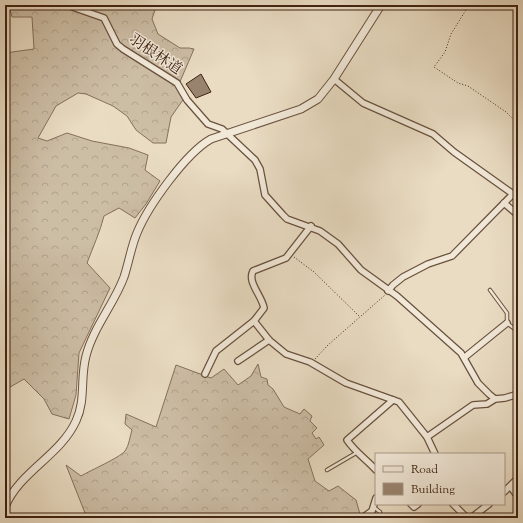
<svg xmlns="http://www.w3.org/2000/svg" width="523" height="523" font-family="'Sorts Mill Goudy','Noto Serif JP',serif">
<defs>
<pattern id="forest-crowns" width="20" height="18" patternUnits="userSpaceOnUse"><rect width="20" height="18" fill="#ccbda5"/><path d="M2 6a3 3 0 1 1 6 0M12 15a3 3 0 1 1 6 0" fill="none" stroke="#b0a28d"/></pattern>
</defs>
<rect width="100%" height="100%" fill="#e9dcc3"/>
<filter id="stains"><feTurbulence type="fractalNoise" baseFrequency=".005" numOctaves="4"/><feColorMatrix values="0 0 0 0 .2 0 0 0 0 .09 0 0 0 0 .02 0 0 0 .5 -.17"/></filter>
<radialGradient id="worn" r=".72"><stop offset=".6" stop-color="#630" stop-opacity="0"/><stop offset="1" stop-color="#630" stop-opacity=".3"/></radialGradient>
<g fill="url(#forest-crowns)" stroke="#86705c">
<path d="M5,5H153L156,7L152,19L158,34L180,48H189L194,49L179,84L187,94L171,117L166,143H153L136,130L127,116L113,106L86,94L78,93L56,106L38,138L47,141L67,133L92,141L129,148L148,155L145,170L160,181L146,204L135,218L119,208L104,216C100,232 93,247 87,263L110,288L79,353L76,395L69,419L52,414L44,399L24,379L5,390V53L34,49L32,17H12L10,10L5,13Z"/>
<path d="M258,364L261,377L267,379L268,385L273,389L284,407L300,414L304,409L312,416L310,421L317,428L312,433L316,439L319,437L324,445L308,459L315,481L329,491L338,486L356,500L360,514L355,518H87L66,465L81,476C91,470 119,458 125,451C129,446 130,436 132,430L125,424L126,414L156,427L176,365L211,378L224,369L238,385L251,376Z"/>
</g>
<path fill="#98836e" stroke="#402312" d="M201,74L211,92L196,98L186,84Z"/>
<g fill="none" stroke-linecap="round" stroke-linejoin="round">
<g stroke="#6a513e" stroke-width="4.5">
<g id="service">
<path d="M490,290L507,313V323L516,330L518,328"/>
<path d="M327,470L356,453"/>
<path d="M375,508L380,512"/>
</g>
</g>
<g stroke="#6a513e" stroke-width="8">
<g id="minor">
<path d="M67,5L104,18L117,44L123,49L177,83L187,100L208,124L222,129L255,160L260,169L265,195L283,215L287,219L320,231L338,244L361,270L397,296L461,353L478,383L489,394L495,399"/>
<path d="M334,79L363,103L433,134L454,152L513,194L452,256L428,264L403,277L393,285L388,291"/>
<path d="M504,203L518,215"/>
<path d="M254,321L269,340L286,354L310,362L346,383L399,402L427,437L435,454"/>
<path d="M465,357L507,323"/>
<path d="M238,361L269,340"/>
<path d="M205,374L216,351L254,321L264,308C262,296 247,282 253,271L286,258L311,226"/>
<path d="M427,437L473,405L487,404L495,399L505,398L518,394"/>
<path d="M376,470C366,459 355,452 347,440L393,400"/>
<path d="M511,487L518,497"/>
<path d="M504,492L518,478"/>
<path d="M411,504L414,507L418,504"/>
<path d="M453,504L467,518"/>
<path d="M362,518L372,511L376,498"/>
<path d="M471,518L489,504"/>
</g>
</g>
<g stroke="#6a513e" stroke-width="9">
<path id="tertiary" d="M5,507C19,472 60,456 76,421C86,400 80,378 86,356C93,328 114,304 124,277C129,262 131,247 137,233C148,206 186,153 211,139L301,109L318,99L334,79L381,5"/>
</g>
<g stroke="#402312" stroke-width="1" stroke-dasharray="1 2" stroke-linecap="butt">
<path d="M469,5L451,34L445,52L434,67L458,83L468,86L506,112L518,124"/>
<path d="M294,257L314,272L359,316"/>
<path d="M315,359L328,345L385,295"/>
</g>
<use href="#service" stroke="#f1e8d8" stroke-width="2.5"/>
<use href="#minor" stroke="#f1e8d8" stroke-width="5.5"/>
<use href="#tertiary" stroke="#f1e8d8" stroke-width="7"/>
</g>
<g text-anchor="middle" dominant-baseline="central" stroke-width="3" stroke-linejoin="round" paint-order="stroke">
<g font-size="15" fill="#402312" stroke="#f1e8d8">
<text transform="translate(155 55) rotate(34)">羽根林道</text>
</g>
</g>
<rect width="523" height="523" fill="none" stroke="#e9dcc3" stroke-width="20"/>
<rect x="6" y="6" width="511" height="511" fill="none" stroke="#402312" stroke-width="2"/>
<rect x="10" y="10" width="503" height="503" fill="none" stroke="#402312"/>
<rect x="375" y="453" width="130" height="52" fill="#f1e8d8" stroke="#aa9989"/>
<rect x="383" y="466" width="20" height="6" fill="#f1e8d8" stroke="#aa9989"/>
<text x="411" y="473" font-size="12" fill="#402312">Road</text>
<rect x="383" y="483" width="20" height="12" fill="#98836e" stroke="#aa9989"/>
<text x="411" y="493" font-size="12" fill="#402312">Building</text>
<rect width="100%" height="100%" filter="url(#stains)"/>
<rect width="100%" height="100%" fill="url(#worn)"/>
</svg>
